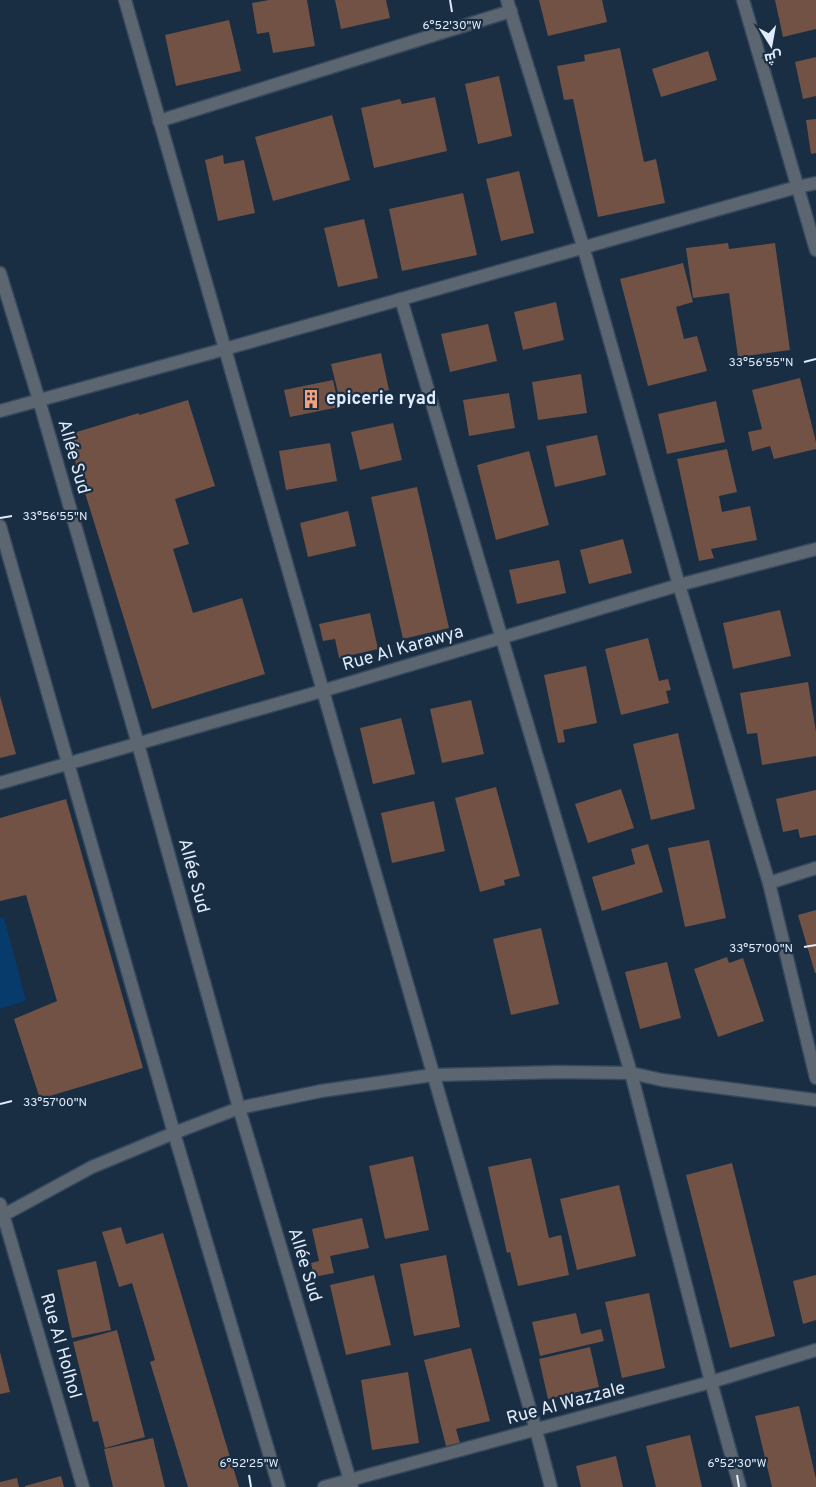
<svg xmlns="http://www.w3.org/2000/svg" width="816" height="1487" font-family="Overpass,Cairo,sans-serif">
<rect width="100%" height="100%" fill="#192d43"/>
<path fill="#063b6c" d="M4,917L26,1001L0,1009V918Z"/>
<g fill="#725244">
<path d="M269,0H307L315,46L273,53L269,32L257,34L252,3Z"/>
<path d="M335,0H386L390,18L341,29Z"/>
<path d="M539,0H602L607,22L548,36Z"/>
<path d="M775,0H816V29L783,37Z"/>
<path d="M229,20L241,71L176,86L165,35Z"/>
<path d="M620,48L644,162L656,159L665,203L598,217L573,99L564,100L557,66L585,61L584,55Z"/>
<path d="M708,51L717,80L661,97L652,69Z"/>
<path d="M816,57V96L803,99L795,62Z"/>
<path d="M499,76L512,136L478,144L465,84Z"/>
<path d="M435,97L447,151L374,168L361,108L400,99L402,104Z"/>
<path d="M332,115L350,180L273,201L255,137Z"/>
<path d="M816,119V153L811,154L806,120Z"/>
<path d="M223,155L224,164L244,160L255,213L218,221L205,160Z"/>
<path d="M519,171L534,233L501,241L486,179Z"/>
<path d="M463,193L477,255L402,271L389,209Z"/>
<path d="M364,219L378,278L338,287L324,228Z"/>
<path d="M728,243L729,249L775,243L790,350L738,357L729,293L693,298L686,248Z"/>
<path d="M683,263L693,302L676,307L684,339L697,336L707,371L648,386L620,279Z"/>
<path d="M556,302L564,340L523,350L514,312Z"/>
<path d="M488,324L497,361L450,372L441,334Z"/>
<path d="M381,353L389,390L340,401L331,364Z"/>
<path d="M581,374L587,413L538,420L532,382Z"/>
<path d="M800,378L816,442V449L774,459L770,446L752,451L748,432L762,429L752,390Z"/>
<path d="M333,380L339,407L290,417L284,390Z"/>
<path d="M509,393L515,428L469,436L463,400Z"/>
<path d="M188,400L215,486L175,499L189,544L173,549L193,613L242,598L265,674L152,709L67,435L139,413V415Z"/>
<path d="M716,401L725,442L667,454L658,414Z"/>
<path d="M393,423L402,460L360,470L351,432Z"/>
<path d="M597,435L606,475L555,487L546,446Z"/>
<path d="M330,443L337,481L286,490L279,451Z"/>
<path d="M727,449L737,492L719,496L722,512L750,506L757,540L711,549L714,558L699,561L677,459Z"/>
<path d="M529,451L549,525L496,540L477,465Z"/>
<path d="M417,487L449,628L403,639L371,497Z"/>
<path d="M348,511L356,546L308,557L300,523Z"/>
<path d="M623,539L632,573L589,584L580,550Z"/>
<path d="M559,560L566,593L517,604L509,570Z"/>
<path d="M780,610L791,656L733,669L723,623Z"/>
<path d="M370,613L378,649L339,658L335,639L323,641L319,624Z"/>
<path d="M648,638L659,681L668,679L671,690L666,691L669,703L621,715L605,649Z"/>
<path d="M586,666L597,723L563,730L565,742L558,743L544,675Z"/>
<path d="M808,682L816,732V756L762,765L757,733L747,734L740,693Z"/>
<path d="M0,696L16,754L0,758Z"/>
<path d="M471,700L484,754L442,763L430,709Z"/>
<path d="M401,718L415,774L373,784L360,728Z"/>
<path d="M678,733L695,809L651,820L633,744Z"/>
<path d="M496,787L520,876L504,880L505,885L480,892L455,798Z"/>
<path d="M621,789L634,828L588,843L575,804Z"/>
<path d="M816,790V835L800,838L798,829L783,832L776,799Z"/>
<path d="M66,799L143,1068L40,1099L14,1019L57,1001L26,895L0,901V818Z"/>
<path d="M434,801L445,851L392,863L381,813Z"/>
<path d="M709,840L726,918L685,927L668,848Z"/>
<path d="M648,844L663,892L602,911L592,877L635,864L631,849Z"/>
<path d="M816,910V973H815L798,915Z"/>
<path d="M541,928L559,1004L511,1015L493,939Z"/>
<path d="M727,957L729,963L743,958L764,1021L718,1037L694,969Z"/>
<path d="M667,962L681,1018L640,1029L625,972Z"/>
<path d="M413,1156L429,1230L385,1239L369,1166Z"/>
<path d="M531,1158L549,1238L561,1235L569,1275L518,1286L510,1252L507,1253L488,1167Z"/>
<path d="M732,1163L775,1336L730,1348L686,1175Z"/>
<path d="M619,1185L636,1256L577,1270L560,1199Z"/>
<path d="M362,1218L369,1248L330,1256L334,1273L314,1277L311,1263L319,1261L312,1229Z"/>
<path d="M121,1227L126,1244L163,1233L239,1487H188L150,1362L155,1360L132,1283L119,1287L102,1232Z"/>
<path d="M446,1255L460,1327L414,1336L400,1264Z"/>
<path d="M96,1261L111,1330L72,1338L57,1270Z"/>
<path d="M374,1275L391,1345L346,1355L330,1285Z"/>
<path d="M816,1275V1320L803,1324L793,1281Z"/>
<path d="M649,1293L665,1368L622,1378L605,1302Z"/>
<path d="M576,1313L581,1334L601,1329L604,1341L540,1356L532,1322Z"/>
<path d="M117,1330L145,1437L105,1448L98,1421L93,1422L73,1342Z"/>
<path d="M590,1347L599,1387L548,1399L539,1359Z"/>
<path d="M471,1348L490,1421L456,1429L460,1443L446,1446L424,1360Z"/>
<path d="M0,1352L10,1392L0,1394Z"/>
<path d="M408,1372L419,1443L372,1450L361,1380Z"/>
<path d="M799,1406L816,1479V1487H772L755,1416Z"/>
<path d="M690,1435L702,1487H656L646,1446Z"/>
<path d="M153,1438L165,1487H113L104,1449Z"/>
<path d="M616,1456L623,1487H581L576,1466Z"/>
<path d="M61,1476L64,1487H25V1486Z"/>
<path d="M17,1478L19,1487H0V1482Z"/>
</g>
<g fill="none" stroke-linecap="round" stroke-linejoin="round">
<g stroke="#35485d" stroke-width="15">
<g id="minor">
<path d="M125,0L376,876L536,1430L551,1487"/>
<path d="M507,0L583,246L679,585L769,883L816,1078"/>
<path d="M743,0L816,250"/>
<path d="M159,121L511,11"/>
<path d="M0,273L39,400L138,744L239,1108L352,1487"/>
<path d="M401,299L631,1073L711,1382L740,1487"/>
<path d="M0,411L225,349L797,187L816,183"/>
<path d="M0,526L174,1133L279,1487"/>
<path d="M0,783L322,691L679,585L816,549"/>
<path d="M769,883L816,868"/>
<path d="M0,1204L83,1487"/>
<path d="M324,1487L711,1382L816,1350"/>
</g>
</g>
<g stroke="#35485d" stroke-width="15">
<path id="tertiary" d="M0,1217L92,1167L174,1133L239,1108L321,1091L433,1075L558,1072L631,1073L662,1080L816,1100"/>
</g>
<use href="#minor" stroke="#5c6671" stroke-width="12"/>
<use href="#tertiary" stroke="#5c6671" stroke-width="12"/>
</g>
<path fill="none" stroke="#e0ecfb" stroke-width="2" d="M450,0L452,12M804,362L816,359M0,518L12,516M804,947L816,945M0,1104L12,1101M249,1475L251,1487M737,1475L739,1487"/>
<defs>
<g id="building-bare" transform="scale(1.5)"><path d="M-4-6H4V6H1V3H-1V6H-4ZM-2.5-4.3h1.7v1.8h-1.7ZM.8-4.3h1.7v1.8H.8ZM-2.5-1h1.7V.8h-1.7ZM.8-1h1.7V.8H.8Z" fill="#f1a17d" stroke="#192d43" stroke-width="2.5" paint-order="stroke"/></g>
</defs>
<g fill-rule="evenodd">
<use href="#building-bare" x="311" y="399"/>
</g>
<g text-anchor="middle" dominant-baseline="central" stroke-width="4.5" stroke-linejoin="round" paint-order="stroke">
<g font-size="18" font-weight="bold" fill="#e0ecfb" stroke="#192d43" text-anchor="start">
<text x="326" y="399">epicerie ryad</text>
</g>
<g font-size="18" fill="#e0ecfb" stroke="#192d43">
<text transform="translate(73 457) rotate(74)">Allée Sud</text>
<text transform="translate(403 649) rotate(-16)">Rue Al Karawya</text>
<text transform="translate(193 876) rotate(75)">Allée Sud</text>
<text transform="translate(304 1265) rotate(73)">Allée Sud</text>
<text transform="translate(60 1346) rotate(74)">Rue Al Holhol</text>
<text transform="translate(566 1404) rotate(-15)">Rue Al Wazzale</text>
</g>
</g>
<g font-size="12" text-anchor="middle" fill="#e0ecfb" stroke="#192d43" stroke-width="4.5" stroke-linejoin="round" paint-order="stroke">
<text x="452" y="29">6°52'30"W</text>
<text x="761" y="366">33°56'55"N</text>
<text x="55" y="520">33°56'55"N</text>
<text x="761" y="952">33°57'00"N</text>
<text x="55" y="1106">33°57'00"N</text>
<text x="249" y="1467">6°52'25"W</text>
<text x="737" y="1467">6°52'30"W</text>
</g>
<g transform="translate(771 45) rotate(169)" stroke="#192d43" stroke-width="4" paint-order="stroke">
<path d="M0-4L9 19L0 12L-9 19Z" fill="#e0ecfb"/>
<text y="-8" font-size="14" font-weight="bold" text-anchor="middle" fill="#e0ecfb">ش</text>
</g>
</svg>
